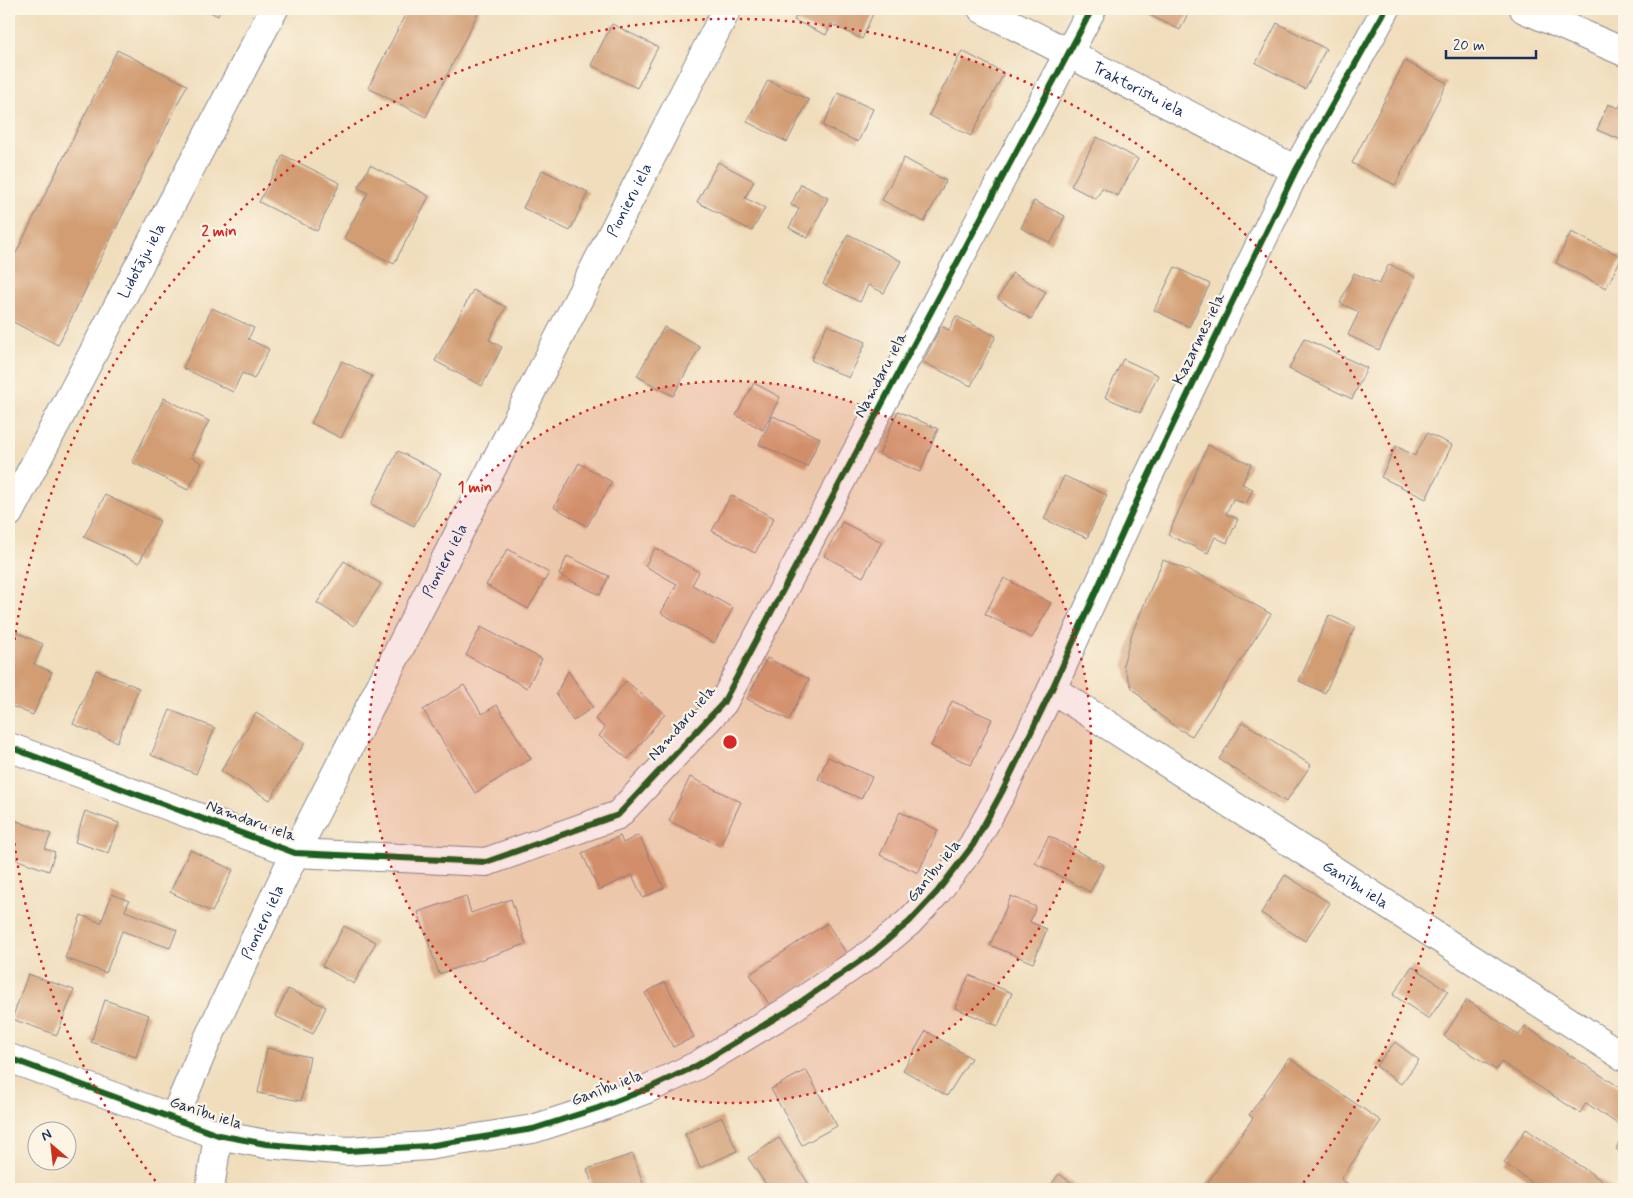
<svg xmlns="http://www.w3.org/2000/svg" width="1633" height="1198" font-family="Mynerve,sans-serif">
<rect width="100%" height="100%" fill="#fcf5e5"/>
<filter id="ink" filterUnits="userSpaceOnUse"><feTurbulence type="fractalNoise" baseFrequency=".02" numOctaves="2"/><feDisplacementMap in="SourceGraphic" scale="10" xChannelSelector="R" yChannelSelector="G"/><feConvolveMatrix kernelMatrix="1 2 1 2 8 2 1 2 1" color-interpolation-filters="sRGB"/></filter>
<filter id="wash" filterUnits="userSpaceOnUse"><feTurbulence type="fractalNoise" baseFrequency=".0096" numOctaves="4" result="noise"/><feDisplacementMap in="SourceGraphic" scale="20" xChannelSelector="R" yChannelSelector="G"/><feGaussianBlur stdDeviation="1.12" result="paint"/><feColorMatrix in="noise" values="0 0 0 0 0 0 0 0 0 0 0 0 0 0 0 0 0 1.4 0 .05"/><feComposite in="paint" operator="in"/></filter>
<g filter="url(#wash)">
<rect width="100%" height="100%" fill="#f0ddbc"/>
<g id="blocks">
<g fill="#d29d73">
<path d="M204,9H221L218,16Z"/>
<path d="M408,9H480L426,117L368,88Z"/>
<path d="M800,9H875L862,39L831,24L826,35L794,20Z"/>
<path d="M1137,9H1190L1180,30Z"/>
<path d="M1277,23L1326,49L1305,89L1256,63Z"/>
<path d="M612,24L658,47L637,88L591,65Z"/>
<path d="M117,50L187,85L58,345L9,320V267Z"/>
<path d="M962,51L1004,73L971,136L929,115Z"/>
<path d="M1405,61L1447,83L1395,185L1352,163Z"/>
<path d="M768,80L809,100L787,142L747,122Z"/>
<path d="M838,93L873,109L858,142L823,126Z"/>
<path d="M1624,95V141L1597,130L1608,104L1619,108Z"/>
<path d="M1097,137L1138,159L1118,196L1102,188L1096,199L1071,186Z"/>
<path d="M283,155L340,183L317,231L259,202Z"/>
<path d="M904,158L946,181L924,222L882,200Z"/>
<path d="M718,162L754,181L745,198L765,208L752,231L697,202Z"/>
<path d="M370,165L429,196L394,264L344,238L368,193L358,188Z"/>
<path d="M542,170L588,192L570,231L523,208Z"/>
<path d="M801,184L828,198L808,238L789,228L799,209L791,205Z"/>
<path d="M1034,201L1065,216L1051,243L1021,228Z"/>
<path d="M1571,232L1622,257L1606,288L1556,263Z"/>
<path d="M848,234L901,261L884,293L868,285L860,302L823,284Z"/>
<path d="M1389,264L1415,277L1379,350L1348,335L1359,312L1340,303L1354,273L1379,284Z"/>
<path d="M1175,267L1210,284L1189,327L1154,310Z"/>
<path d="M1012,273L1046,292L1031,319L998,299Z"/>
<path d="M473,290L506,307L489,340L502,347L482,386L435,361Z"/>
<path d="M212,308L254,328L248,339L269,349L254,379L242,373L233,392L183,368Z"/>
<path d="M956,316L996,336L971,386L923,362L941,326L949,330Z"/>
<path d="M827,325L866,342L849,378L811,360Z"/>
<path d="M664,327L700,347L673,396L637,376Z"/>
<path d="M1304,338L1367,368L1352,399L1289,369Z"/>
<path d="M1123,359L1158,375L1140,413L1105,397Z"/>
<path d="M342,361L372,376L341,438L311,423Z"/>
<path d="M754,383L780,397L763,430L736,415Z"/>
<path d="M164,398L209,421L191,457L202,463L188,490L132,462Z"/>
<path d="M898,411L938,429L920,472L879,454Z"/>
<path d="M773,416L820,438L807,467L759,444Z"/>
<path d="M1427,433L1452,445L1426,499L1381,477L1396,446L1415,456Z"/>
<path d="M1208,445L1251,464L1242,484L1253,489L1246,504L1233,499L1226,514L1238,519L1227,543L1215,537L1208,553L1168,535Z"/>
<path d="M398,451L441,473L414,526L371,504Z"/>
<path d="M579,463L612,482L587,526L554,507Z"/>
<path d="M1064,476L1107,495L1087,538L1044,519Z"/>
<path d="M105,495L160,521L139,563L84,537Z"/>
<path d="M731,495L774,518L755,553L712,531Z"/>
<path d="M842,522L882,542L863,577L824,556Z"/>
<path d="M655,548L699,572L692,585L733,608L714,643L661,613L677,584L645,566Z"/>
<path d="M508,549L549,573L528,609L486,585Z"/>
<path d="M567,556L609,576L600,595L559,575Z"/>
<path d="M1163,560L1209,579L1271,614L1192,736L1177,728L1156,712L1132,688L1123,665L1132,633Z"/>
<path d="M344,561L381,584L354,626L317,603Z"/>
<path d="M1004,578L1051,603L1032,638L985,614Z"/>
<path d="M1329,615L1355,627L1325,693L1299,681Z"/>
<path d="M481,627L542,659L527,688L466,655Z"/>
<path d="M9,629L43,644L34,664L52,672L33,715L9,705Z"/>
<path d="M767,658L809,679L789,720L747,699Z"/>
<path d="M96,670L139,688L117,742L73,724Z"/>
<path d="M568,671L593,707L573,721L556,694Z"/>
<path d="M626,681L665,714L628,759L599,736L605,728L595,719Z"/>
<path d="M464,685L482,714L497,705L531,759L475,793L423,710Z"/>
<path d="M952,701L992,719L971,765L931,746Z"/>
<path d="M170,710L215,728L196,774L151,755Z"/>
<path d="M256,713L305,743L270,800L221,771Z"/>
<path d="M1243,722L1311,765L1286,802L1219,759Z"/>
<path d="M828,757L872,777L861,799L818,779Z"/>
<path d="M690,777L741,802L720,846L669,821Z"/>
<path d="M85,811L119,823L108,853L75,842Z"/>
<path d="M900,812L938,830L918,873L880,855Z"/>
<path d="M9,818L51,834L45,849L55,852L49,871L9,857Z"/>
<path d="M639,835L664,888L643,898L632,875L599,890L582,853L620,836L623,843Z"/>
<path d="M1049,836L1104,865L1090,892L1035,863Z"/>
<path d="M190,850L233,870L212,912L170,892Z"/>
<path d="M1285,875L1330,903L1305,941L1261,913Z"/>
<path d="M112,894L129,901L125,911L177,930L170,948L122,931L106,973L65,958L81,915L101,923Z"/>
<path d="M466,896L471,913L511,899L526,944L439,974L418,912Z"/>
<path d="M1011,896L1036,907L1030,922L1047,929L1033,963L990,945Z"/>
<path d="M827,923L848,956L770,1006L750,974Z"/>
<path d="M344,926L376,942L354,984L322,966Z"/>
<path d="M1412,966L1448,991L1429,1019L1393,995Z"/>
<path d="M28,974L74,990L57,1035L12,1019Z"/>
<path d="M969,975L1012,993L998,1026L955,1008Z"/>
<path d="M665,982L694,1037L673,1047L645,993Z"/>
<path d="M288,989L326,1007L313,1034L275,1016Z"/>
<path d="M105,1000L149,1015L136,1057L91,1042Z"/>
<path d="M1467,1000L1519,1035L1525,1026L1624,1090V1128L1586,1103L1580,1113L1501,1062L1496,1070L1444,1036Z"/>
<path d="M926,1031L971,1058L947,1096L903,1070Z"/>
<path d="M1395,1042L1419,1060L1401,1084L1376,1066Z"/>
<path d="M267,1048L310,1057L301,1101L258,1093Z"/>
<path d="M1289,1058L1381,1121L1341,1179L1355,1189H1203L1253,1118L1249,1115Z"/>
<path d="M806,1070L837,1126L802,1145L771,1089Z"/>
<path d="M722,1117L737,1151L700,1168L685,1134Z"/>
<path d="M1526,1129L1614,1189H1526L1531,1182L1504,1163Z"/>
<path d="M1624,1136V1154L1616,1149Z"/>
<path d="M779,1138L812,1189H769L748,1158Z"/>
<path d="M633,1154L645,1189H594L587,1169Z"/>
<path d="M1059,1174L1081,1189H1048Z"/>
</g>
</g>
</g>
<g filter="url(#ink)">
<use href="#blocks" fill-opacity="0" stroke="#86868d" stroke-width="1"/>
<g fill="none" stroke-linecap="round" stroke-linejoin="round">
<g stroke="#86868d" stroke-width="30">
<g id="minor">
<path id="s1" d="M982,9L1296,170"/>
<path d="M1524,9L1624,52"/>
<path id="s2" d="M9,513L274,9"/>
<path id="s3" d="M1052,689L1624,1057"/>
<path d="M9,747L295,853L486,862L618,815L723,703L1092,9"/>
<path d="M9,1058L218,1135L266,1144L348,1151L428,1146L533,1129L598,1108L647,1089L696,1066L789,1010L873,952L909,922L937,892L973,845L1003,790L1052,689L1145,483L1296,170L1386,9"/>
<path id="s4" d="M174,1118L206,1043L295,853L727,9"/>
<path d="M210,1189L218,1135"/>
</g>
</g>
<use href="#minor" stroke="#fff" stroke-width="28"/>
<g stroke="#fcf5e5" stroke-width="9">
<g id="cycleway">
<path d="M9,747L295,853L486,862L618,815L723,703L1092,9"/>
<path d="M9,1058L218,1135L266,1144L348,1151L428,1146L533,1129L598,1108L647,1089L696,1066L789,1010L873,952L909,922L937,892L973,845L1003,790L1052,689L1145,483L1296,170L1386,9"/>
</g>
</g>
<use href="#cycleway" stroke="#1b5e20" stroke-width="6"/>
</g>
</g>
<circle cx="730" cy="742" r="361" fill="#d62828" fill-opacity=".12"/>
<g fill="none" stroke="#d62828" stroke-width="2.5" stroke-dasharray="2.5 5">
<circle cx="730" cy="742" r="361"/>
<path d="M160 1187A723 723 0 0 1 9 792M9 692A723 723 0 1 1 1300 1187"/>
</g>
<g text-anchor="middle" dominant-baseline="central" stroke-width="4.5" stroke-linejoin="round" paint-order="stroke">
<g font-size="16" fill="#1b2f5e" stroke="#fcf5e5">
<text stroke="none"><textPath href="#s1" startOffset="176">Traktoristu iela</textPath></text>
<text stroke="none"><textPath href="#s4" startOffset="1025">Pionieru iela</textPath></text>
<text stroke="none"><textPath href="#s2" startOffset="285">Lidotāju iela</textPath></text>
<text transform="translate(1199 339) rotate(-64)">Kazarmes iela</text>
<text transform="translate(881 375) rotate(-62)">Namdaru iela</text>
<text stroke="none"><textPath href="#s4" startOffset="620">Pionieru iela</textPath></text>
<text transform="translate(682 723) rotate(-49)">Namdaru iela</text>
<text transform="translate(251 821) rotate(20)">Namdaru iela</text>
<text transform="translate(934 871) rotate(-51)">Ganību iela</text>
<text stroke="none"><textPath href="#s3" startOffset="361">Ganību iela</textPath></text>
<text stroke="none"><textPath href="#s4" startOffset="215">Pionieru iela</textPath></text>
<text transform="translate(607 1088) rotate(-21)">Ganību iela</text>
<text transform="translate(206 1113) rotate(18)">Ganību iela</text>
</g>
</g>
<circle cx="730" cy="742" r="8" fill="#d62828" stroke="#fcf5e5" stroke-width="2.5"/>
<g font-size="15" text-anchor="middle" font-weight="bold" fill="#d62828" stroke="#fcf5e5" stroke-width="4.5" stroke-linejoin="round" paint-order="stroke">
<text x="219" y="236">2 min</text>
<text x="475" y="492">1 min</text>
</g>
<rect width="1633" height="1198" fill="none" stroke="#fcf5e5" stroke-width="30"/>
<g transform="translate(52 1146) rotate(332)"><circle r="24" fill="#fcf5e5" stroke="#a2a6af"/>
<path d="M0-4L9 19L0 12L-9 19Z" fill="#c8321e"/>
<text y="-8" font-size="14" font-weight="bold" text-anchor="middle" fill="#1b2f5e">N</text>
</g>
<path d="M1446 50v8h90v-8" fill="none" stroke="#1b2f5e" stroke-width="2.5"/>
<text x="1453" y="50" font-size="15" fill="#1b2f5e" stroke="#fcf5e5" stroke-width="4" paint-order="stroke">20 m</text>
</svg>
